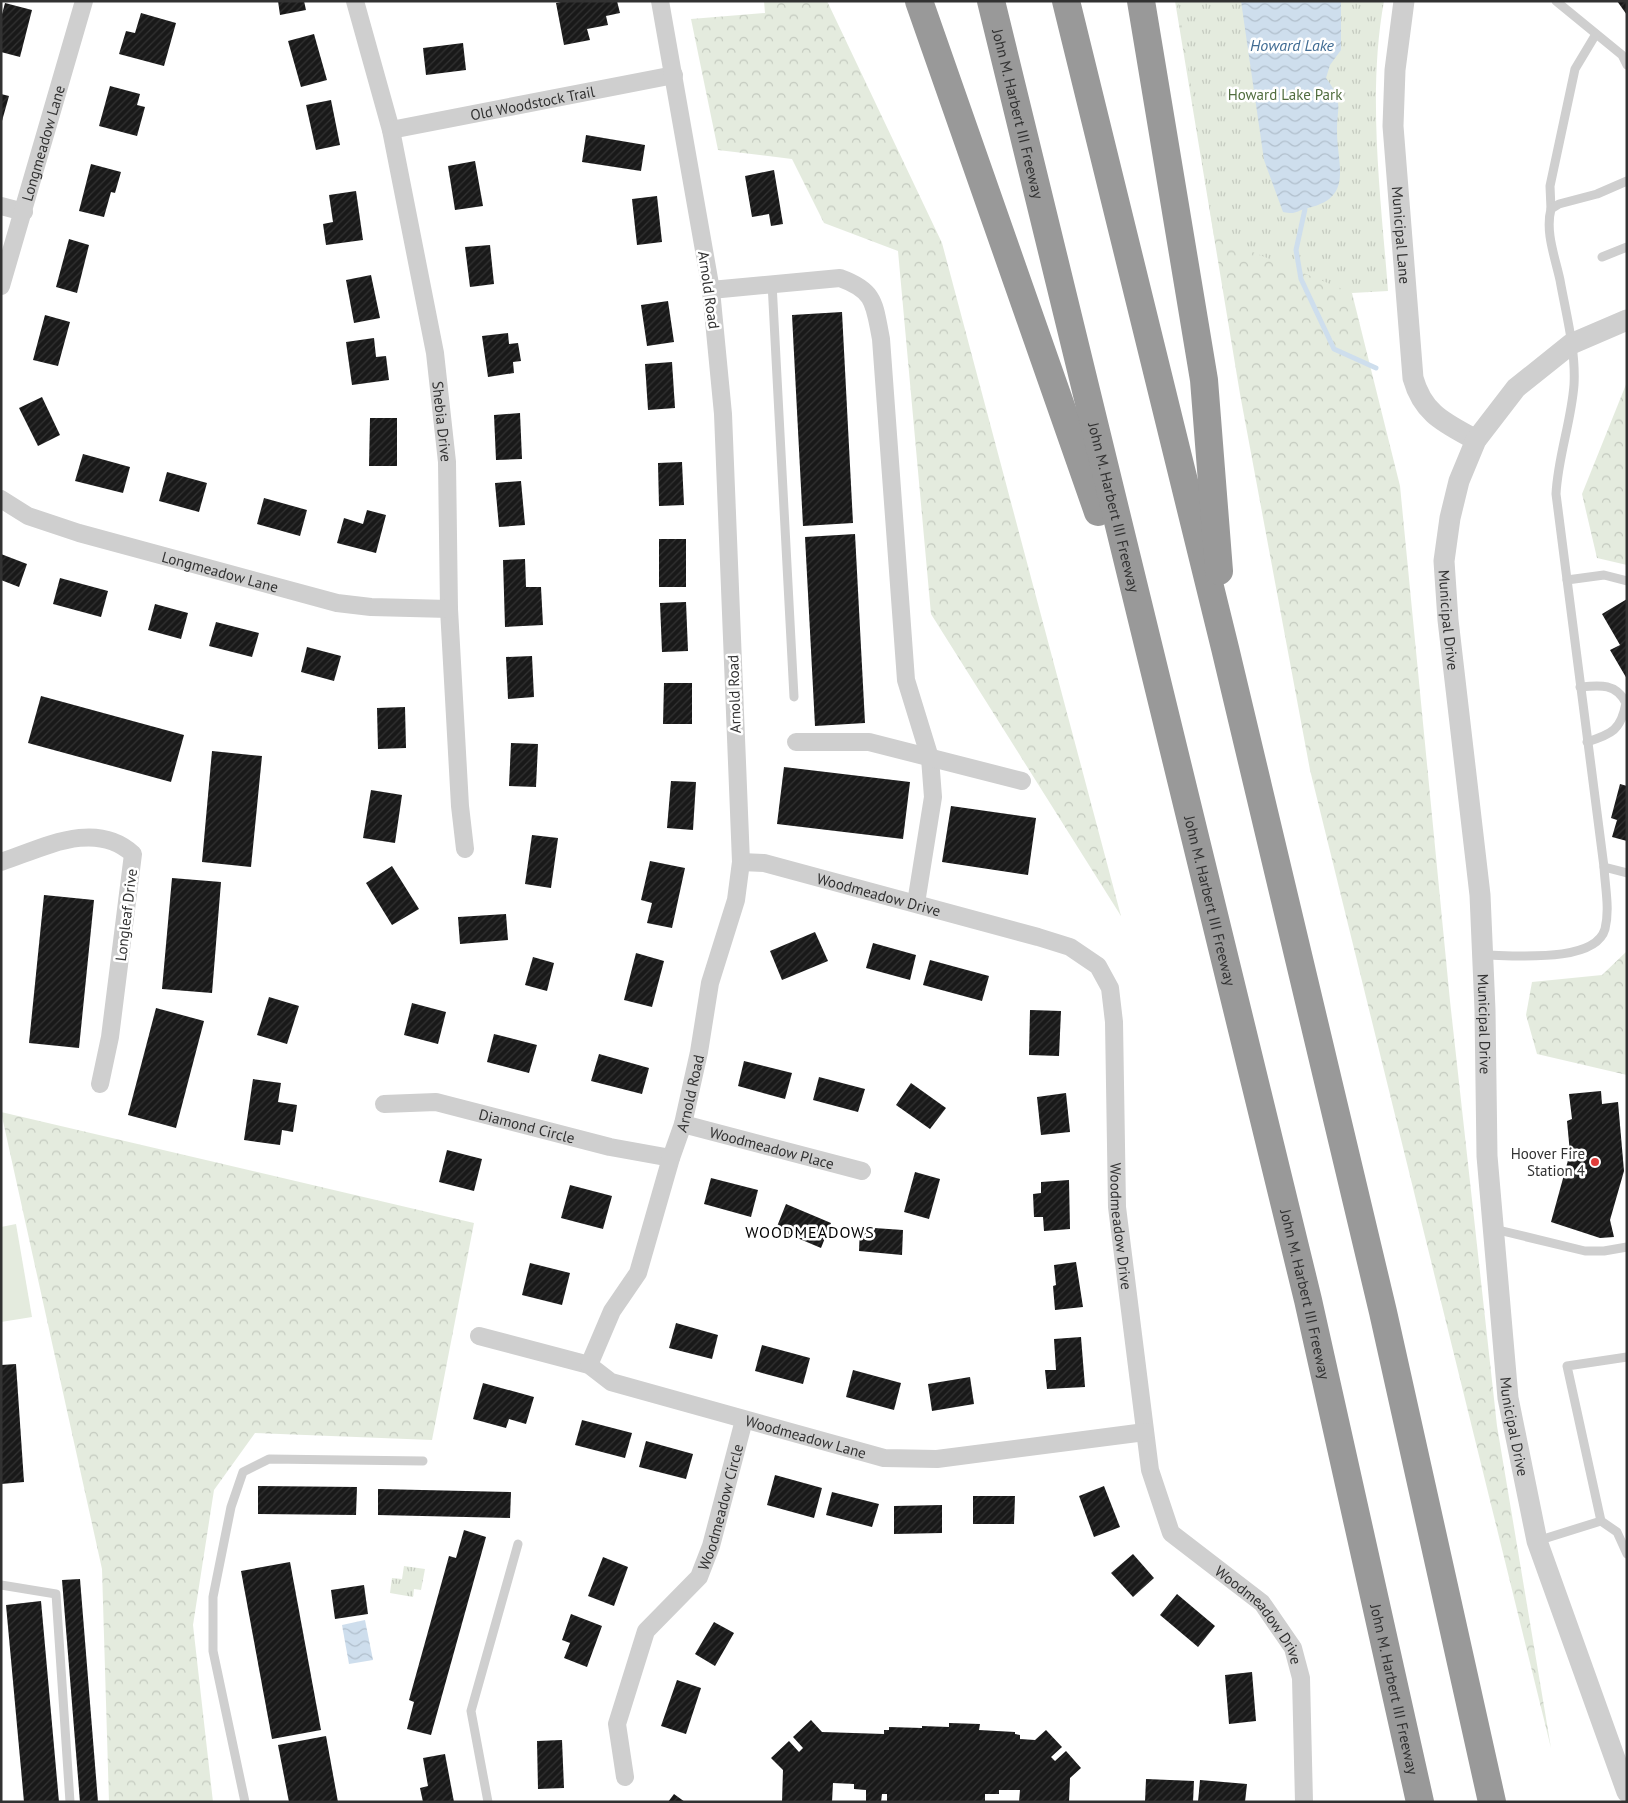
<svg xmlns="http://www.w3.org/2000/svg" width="1628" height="1803" font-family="'PT Sans',sans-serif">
<defs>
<pattern id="forest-crowns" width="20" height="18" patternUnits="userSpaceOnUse" patternTransform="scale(1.25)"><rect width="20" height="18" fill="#e4ebde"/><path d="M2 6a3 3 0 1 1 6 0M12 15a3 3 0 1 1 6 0" fill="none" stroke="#c4cabf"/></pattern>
<pattern id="park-tufts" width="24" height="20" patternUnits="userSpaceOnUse" patternTransform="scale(1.25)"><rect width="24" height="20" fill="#e4ebde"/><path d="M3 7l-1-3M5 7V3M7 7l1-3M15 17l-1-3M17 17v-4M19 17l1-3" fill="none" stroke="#c4cabf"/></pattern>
<pattern id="water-waves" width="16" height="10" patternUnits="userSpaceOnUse" patternTransform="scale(1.25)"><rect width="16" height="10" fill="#cedeed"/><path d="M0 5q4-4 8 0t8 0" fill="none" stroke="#b1bfcc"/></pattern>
<pattern id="building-hatch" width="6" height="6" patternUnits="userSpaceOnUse" patternTransform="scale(1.25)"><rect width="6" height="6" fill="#191919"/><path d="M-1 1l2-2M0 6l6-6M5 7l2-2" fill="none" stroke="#323232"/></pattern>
</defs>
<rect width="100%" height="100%" fill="#fff"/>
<path fill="#e4ebde" d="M16,1224L32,1317L1,1322V1227Z"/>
<g fill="url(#forest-crowns)">
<path d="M764,1H827L942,243L1121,916L931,614L898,251L824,223L792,159L718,150L691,19L765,13Z"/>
<path d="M1175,1H1241L1283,212L1352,293L1400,486L1450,1001L1497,1426L1551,1748L1310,770L1240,394Z"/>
<path d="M1627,382V565L1597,558L1582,494Z"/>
<path d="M1627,951V1075L1537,1054L1526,1015L1532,982L1602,975Z"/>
<path d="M1,1112L474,1223L432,1440L255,1433L214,1490L193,1625L213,1802H109L102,1569Z"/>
</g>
<g fill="url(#park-tufts)">
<path d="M1178,1H1384C1367,94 1381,198 1388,291L1352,293L1214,236Z"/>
<path d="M404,1566L425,1569L421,1590L414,1589L413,1597L390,1593L392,1578L402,1579Z"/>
</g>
<g fill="url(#water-waves)">
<path d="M1241,1H1341V50L1330,65L1326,78C1344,102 1337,105 1337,131C1337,165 1354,198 1308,208C1295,211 1297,215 1283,212L1264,160Z"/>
<path d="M365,1620L373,1660L349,1664L342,1625Z"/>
</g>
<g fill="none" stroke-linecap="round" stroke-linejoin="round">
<path stroke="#cedeed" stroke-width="5" d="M1305,209L1296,250L1301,279L1334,349L1376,368"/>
</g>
<g fill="url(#building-hatch)">
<path d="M278,1H304L306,10L280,15Z"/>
<path d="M565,1H617L620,13L606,16L608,25L587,29L590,40L564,45L556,3Z"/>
<path d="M1617,1H1627V15Z"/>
<path d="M5,3L32,10L20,57L1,52V18Z"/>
<path d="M141,13L176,23L164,66L119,54L126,31L135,33Z"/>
<path d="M314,34L327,80L301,87L288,41Z"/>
<path d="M463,43L466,70L426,75L423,48Z"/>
<path d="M110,86L140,94L137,105L145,107L137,136L99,126Z"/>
<path d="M1,94L9,96L2,121H1Z"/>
<path d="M331,100L340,145L316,150L306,105Z"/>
<path d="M586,135L645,145L641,171L582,162Z"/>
<path d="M475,161L483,206L455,210L448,166Z"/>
<path d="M91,164L121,172L115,193L111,192L104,217L79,211Z"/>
<path d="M774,170L783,224L771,226L769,214L752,217L745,176Z"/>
<path d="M356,191L363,240L326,245L323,224L333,222L329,195Z"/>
<path d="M657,196L662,242L637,245L632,199Z"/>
<path d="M69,239L89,245L77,293L56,287Z"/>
<path d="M490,245L494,284L470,287L465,247Z"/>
<path d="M371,275L380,318L354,323L346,280Z"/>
<path d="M668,301L674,342L647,346L641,305Z"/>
<path d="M842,312L853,523L803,526L792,315Z"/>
<path d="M45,315L70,322L58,366L33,360Z"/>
<path d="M508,333L509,344L518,343L521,361L513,362L514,373L488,377L482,336Z"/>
<path d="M374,338L376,357L386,356L389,380L352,385L346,342Z"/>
<path d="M672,362L675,408L648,410L645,364Z"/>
<path d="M42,397L60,435L38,446L19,408Z"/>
<path d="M520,413L522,459L496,460L494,415Z"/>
<path d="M370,418H397V466H369Z"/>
<path d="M83,454L130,467L123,493L75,481Z"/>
<path d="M682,462L684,505L659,506L658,463Z"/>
<path d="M167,472L207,483L199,512L159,501Z"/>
<path d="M521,481L525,525L499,527L495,483Z"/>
<path d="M264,498L307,510L300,536L257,524Z"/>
<path d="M367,510L386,515L376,553L337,543L344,518L363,524Z"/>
<path d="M855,534L865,723L815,726L805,537Z"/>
<rect x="659" y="539" width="27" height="48"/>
<path d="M1,554L27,564L19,587L1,580Z"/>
<path d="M525,559L526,587H541L543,625L505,627L503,560Z"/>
<path d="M60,578L108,591L101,617L53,604Z"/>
<path d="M1627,599V679L1610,650L1620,645L1602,614Z"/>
<path d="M686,602L688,651L662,652L660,603Z"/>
<path d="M155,604L188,613L181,639L148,630Z"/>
<path d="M216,622L259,633L252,657L209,646Z"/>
<path d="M307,647L341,656L334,681L301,672Z"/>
<path d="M532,656L534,697L508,699L506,657Z"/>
<path d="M664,683H692V724H663Z"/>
<path d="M41,696L184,735L171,782L28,743Z"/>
<path d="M405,707L406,748L378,749L377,708Z"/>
<path d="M511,743L538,744L536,787L509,786Z"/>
<path d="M212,751L262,756L251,867L202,862Z"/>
<path d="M784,767L910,782L903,839L777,824Z"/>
<path d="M671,781L696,782L693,830L667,828Z"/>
<path d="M1620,784L1627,786V841L1612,837L1617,820L1611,818Z"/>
<path d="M371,790L402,795L395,843L363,838Z"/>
<path d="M951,806L1036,818L1028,875L942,862Z"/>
<path d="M532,835L558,838L551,888L525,884Z"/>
<path d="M650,861L685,868L672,928L647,923L652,903L641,900Z"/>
<path d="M392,866L419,909L392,925L366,883Z"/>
<path d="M172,878L221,882L212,993L162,989Z"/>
<path d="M44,895L94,900L79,1048L29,1043Z"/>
<path d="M506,914L508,940L460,944L458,917Z"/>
<path d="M815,932L828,961L782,980L770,951Z"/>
<path d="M873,943L916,955L910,980L866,968Z"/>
<path d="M636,953L664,961L652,1007L624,1000Z"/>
<path d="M533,957L554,963L547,991L525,985Z"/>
<path d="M930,960L989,976L982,1001L923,985Z"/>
<path d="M269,997L299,1006L287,1044L257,1035Z"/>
<path d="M412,1003L446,1012L438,1044L404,1035Z"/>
<path d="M156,1008L204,1021L176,1128L128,1115Z"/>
<path d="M1030,1010L1061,1011L1059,1056L1029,1055Z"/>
<path d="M494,1034L537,1045L529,1073L487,1062Z"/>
<path d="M599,1054L649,1068L642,1094L591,1081Z"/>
<path d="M744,1061L792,1073L785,1099L738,1086Z"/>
<path d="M819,1077L865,1089L858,1112L813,1100Z"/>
<path d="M253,1079L281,1083L278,1102L297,1105L293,1132L282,1130L280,1145L244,1140Z"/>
<path d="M911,1083L946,1108L930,1129L896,1105Z"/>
<path d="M1601,1091L1602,1104L1618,1102L1624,1171L1610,1220L1614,1237L1600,1238L1551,1222L1570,1153L1567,1121L1572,1119L1569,1094Z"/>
<path d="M1066,1093L1070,1132L1041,1135L1037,1097Z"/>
<path d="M447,1150L482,1159L474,1191L439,1182Z"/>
<path d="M915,1172L940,1179L929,1219L904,1212Z"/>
<path d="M711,1178L758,1190L751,1217L704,1204Z"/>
<path d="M1069,1180L1070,1229L1044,1231L1043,1217H1034L1033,1194L1041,1193V1182Z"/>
<path d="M570,1185L612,1196L603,1229L561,1218Z"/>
<path d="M786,1204L831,1223L821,1248L776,1229Z"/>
<path d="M860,1227L903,1230L902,1255L859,1251Z"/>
<path d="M1076,1262L1083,1307L1055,1310L1053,1286L1056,1285L1054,1265Z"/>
<path d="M530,1263L570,1273L562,1305L522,1295Z"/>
<path d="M676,1323L718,1335L712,1359L669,1348Z"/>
<path d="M1081,1337L1085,1387L1047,1389L1045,1370H1056L1054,1339Z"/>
<path d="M762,1345L810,1358L803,1384L755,1371Z"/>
<path d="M16,1364L24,1482L1,1484V1365Z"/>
<path d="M853,1370L901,1383L894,1410L846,1397Z"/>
<path d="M970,1377L974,1404L932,1411L928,1384Z"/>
<path d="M483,1383L534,1397L526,1424L509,1419L506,1428L473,1419Z"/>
<path d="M582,1420L632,1433L625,1458L575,1445Z"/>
<path d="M646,1441L693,1454L686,1479L639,1467Z"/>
<path d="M775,1475L822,1488L814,1518L767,1505Z"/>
<path d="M258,1486L357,1487L356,1515L258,1514Z"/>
<path d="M1104,1486L1120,1527L1094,1537L1079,1496Z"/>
<path d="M378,1489L511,1492L510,1518L378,1515Z"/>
<path d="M832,1492L879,1504L872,1527L826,1515Z"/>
<path d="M973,1496H1015L1014,1524H973Z"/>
<path d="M942,1505V1533L894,1534V1506Z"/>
<path d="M464,1530L486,1537L431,1735L407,1729L414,1702L409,1700L449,1556L456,1558Z"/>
<path d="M1133,1554L1154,1578L1133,1597L1111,1573Z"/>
<path d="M603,1557L628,1567L614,1606L588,1596Z"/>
<path d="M290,1562L321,1730L272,1739L241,1571Z"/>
<path d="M80,1579L98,1802H80L62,1580Z"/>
<path d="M364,1585L368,1614L335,1619L331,1590Z"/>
<path d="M1177,1594L1215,1626L1198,1647L1160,1615Z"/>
<path d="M41,1601L59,1802H24L6,1605Z"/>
<path d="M571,1614L602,1626L587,1667L564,1658L570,1643L562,1640Z"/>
<path d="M714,1622L734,1633L715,1666L695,1654Z"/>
<path d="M1252,1672L1256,1721L1229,1724L1225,1675Z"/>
<path d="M677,1680L701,1688L686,1734L661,1726Z"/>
<path d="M811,1720L822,1732L884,1734V1730H889V1727L922,1728V1726L949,1727V1723L980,1724L979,1730L1015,1732V1734L1020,1735V1739L1035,1740L1046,1730L1062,1747L1051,1757L1055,1761L1066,1751L1081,1768L1070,1778L1069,1802H1019L1020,1790H999V1794H985V1802H887V1794H882L881,1802H866V1790L854,1789V1784L833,1783L832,1802H782L783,1770L771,1758L789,1741L799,1752L803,1748L793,1737Z"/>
<path d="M326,1736L338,1802H289L278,1745Z"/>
<path d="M562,1740L564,1788L538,1789L537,1741Z"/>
<path d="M445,1754L454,1802H423L420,1788L428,1786L423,1758Z"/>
<path d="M1146,1779L1194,1781L1193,1802H1145Z"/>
<path d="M1200,1780L1247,1784L1245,1802H1198Z"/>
<path d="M674,1794L685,1802H668Z"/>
</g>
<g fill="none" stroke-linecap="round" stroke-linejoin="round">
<g stroke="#cfcfcf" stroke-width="9">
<path d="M1556,1L1622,55L1627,65"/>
<path d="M1551,209L1550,186L1575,69L1596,34"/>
<path d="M1602,257L1627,247"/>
<path d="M772,283L794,697"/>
<path d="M1567,580L1604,575L1627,581"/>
<path d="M1580,687C1600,685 1616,683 1626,703C1621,730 1612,734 1587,742"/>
<path d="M1604,867L1627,873"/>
<path d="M1483,955C1512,955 1595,964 1605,929C1610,909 1605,887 1604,867L1556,494C1558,456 1571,423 1574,385C1576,350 1566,314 1560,280C1555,257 1545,232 1551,209L1559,204L1597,194L1627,181"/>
<path d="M1494,1229L1585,1251H1604L1627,1247"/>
<path d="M1601,1521L1567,1366L1627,1357"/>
<path d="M1537,1541L1601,1521L1617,1532L1627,1554"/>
<path d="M1,1585L56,1594L70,1802"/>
<path d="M245,1802L213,1651V1597L231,1507L243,1472L269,1459L423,1461"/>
<path d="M488,1802L471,1711L518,1544"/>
</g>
<g stroke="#cfcfcf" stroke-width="18">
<path id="s1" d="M355,1L391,130L435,353L447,462L449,609L460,806L465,849"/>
<path id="s2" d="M391,130L674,75"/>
<path d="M1,206L24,212"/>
<path id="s3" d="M1,286L84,1"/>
<path d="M711,290L840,278C876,291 874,304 881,339L906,680L930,758L933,797L916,903"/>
<path id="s4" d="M1,499L28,516L79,533L337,603L371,607L449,609"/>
<path d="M796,742H869L1022,781"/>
<path d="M1,862C43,848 95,819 133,854L110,1037L100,1084"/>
<path id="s5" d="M741,862L764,863L1038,937L1070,947L1098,966L1110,988L1114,1022L1117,1207L1150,1470L1171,1533L1262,1603L1293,1648L1301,1678L1304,1802"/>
<path id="s6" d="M384,1104L436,1102L610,1147L671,1158"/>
<path id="s7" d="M683,1124L862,1171"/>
<path id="s8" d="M479,1336L589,1365L611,1382L884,1458L937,1459L1145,1432"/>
<path id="s9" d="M589,1365L612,1311L638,1273L671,1158L683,1124L699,1052L710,983L736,900L741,862L723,414L711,290L660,1"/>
<path id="s10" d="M625,1777L617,1724L646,1631L699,1577L711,1546L744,1420"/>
</g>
<g stroke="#cfcfcf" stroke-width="21">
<path id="s11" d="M1404,1L1395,70L1393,126L1413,378C1423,414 1445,423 1476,440"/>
<path id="s12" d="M1627,320L1571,344L1516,388L1476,440L1459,481L1450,518L1444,561L1448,620L1480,895L1485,1010L1487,1156L1508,1398L1537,1541L1627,1792"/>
</g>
<g stroke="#999" stroke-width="28">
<path d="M919,1L1098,512"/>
<path id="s13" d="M991,1L1308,1300L1420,1802"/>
<path d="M1066,1L1225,648L1383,1312L1492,1802"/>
<path d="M1141,1L1204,380L1219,571"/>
</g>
</g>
<circle fill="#e13d3b" stroke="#fff" stroke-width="2" cx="1595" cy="1162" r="5"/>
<g text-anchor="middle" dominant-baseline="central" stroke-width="5" stroke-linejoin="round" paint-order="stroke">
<g font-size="15" fill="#516d3f" stroke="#fff">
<text x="1285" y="94">Howard Lake Park</text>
</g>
<g font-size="15" fill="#323232" stroke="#fff">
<text stroke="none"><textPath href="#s2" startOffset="144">Old Woodstock Trail</textPath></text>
<text stroke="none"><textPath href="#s13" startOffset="116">John M. Harbert III Freeway</textPath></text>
<text stroke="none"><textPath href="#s3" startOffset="149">Longmeadow Lane</textPath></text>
<text stroke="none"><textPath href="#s11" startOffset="235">Municipal Lane</textPath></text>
<text transform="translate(709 290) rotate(82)">Arnold Road</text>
<text stroke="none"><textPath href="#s1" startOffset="430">Shebia Drive</textPath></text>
<text stroke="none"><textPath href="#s13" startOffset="521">John M. Harbert III Freeway</textPath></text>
<text stroke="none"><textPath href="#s4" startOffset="232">Longmeadow Lane</textPath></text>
<text stroke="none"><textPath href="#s12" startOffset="382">Municipal Drive</textPath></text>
<text transform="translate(734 694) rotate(-92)">Arnold Road</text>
<text stroke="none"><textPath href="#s5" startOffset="142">Woodmeadow Drive</textPath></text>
<text stroke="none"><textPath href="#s13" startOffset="926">John M. Harbert III Freeway</textPath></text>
<text transform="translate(126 915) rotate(-83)">Longleaf Drive</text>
<text stroke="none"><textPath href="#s12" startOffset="788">Municipal Drive</textPath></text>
<text stroke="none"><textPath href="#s9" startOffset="292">Arnold Road</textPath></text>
<text stroke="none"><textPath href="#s6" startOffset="146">Diamond Circle</textPath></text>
<text stroke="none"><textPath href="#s7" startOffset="92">Woodmeadow Place</textPath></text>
<text stroke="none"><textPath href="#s5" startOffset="638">Woodmeadow Drive</textPath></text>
<text stroke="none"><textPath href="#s13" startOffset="1331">John M. Harbert III Freeway</textPath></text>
<text stroke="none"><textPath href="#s12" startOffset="1192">Municipal Drive</textPath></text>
<text stroke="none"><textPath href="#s8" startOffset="344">Woodmeadow Lane</textPath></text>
<text stroke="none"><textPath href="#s10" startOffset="300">Woodmeadow Circle</textPath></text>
<text stroke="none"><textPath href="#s5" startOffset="1072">Woodmeadow Drive</textPath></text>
<text stroke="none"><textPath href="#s13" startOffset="1736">John M. Harbert III Freeway</textPath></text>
</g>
<g font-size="15" fill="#323232" stroke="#fff" text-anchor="end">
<text x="1585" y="1153">Hoover Fire<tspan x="1585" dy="17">Station 4</tspan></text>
</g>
<g font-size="16" font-style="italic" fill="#416c93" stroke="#fff">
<text x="1292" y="45">Howard Lake</text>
</g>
<g font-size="16" letter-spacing="1" fill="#000" stroke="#fff">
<text x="810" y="1232">WOODMEADOWS</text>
</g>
</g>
<rect width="1628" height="1803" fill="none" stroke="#323232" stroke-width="5"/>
</svg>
